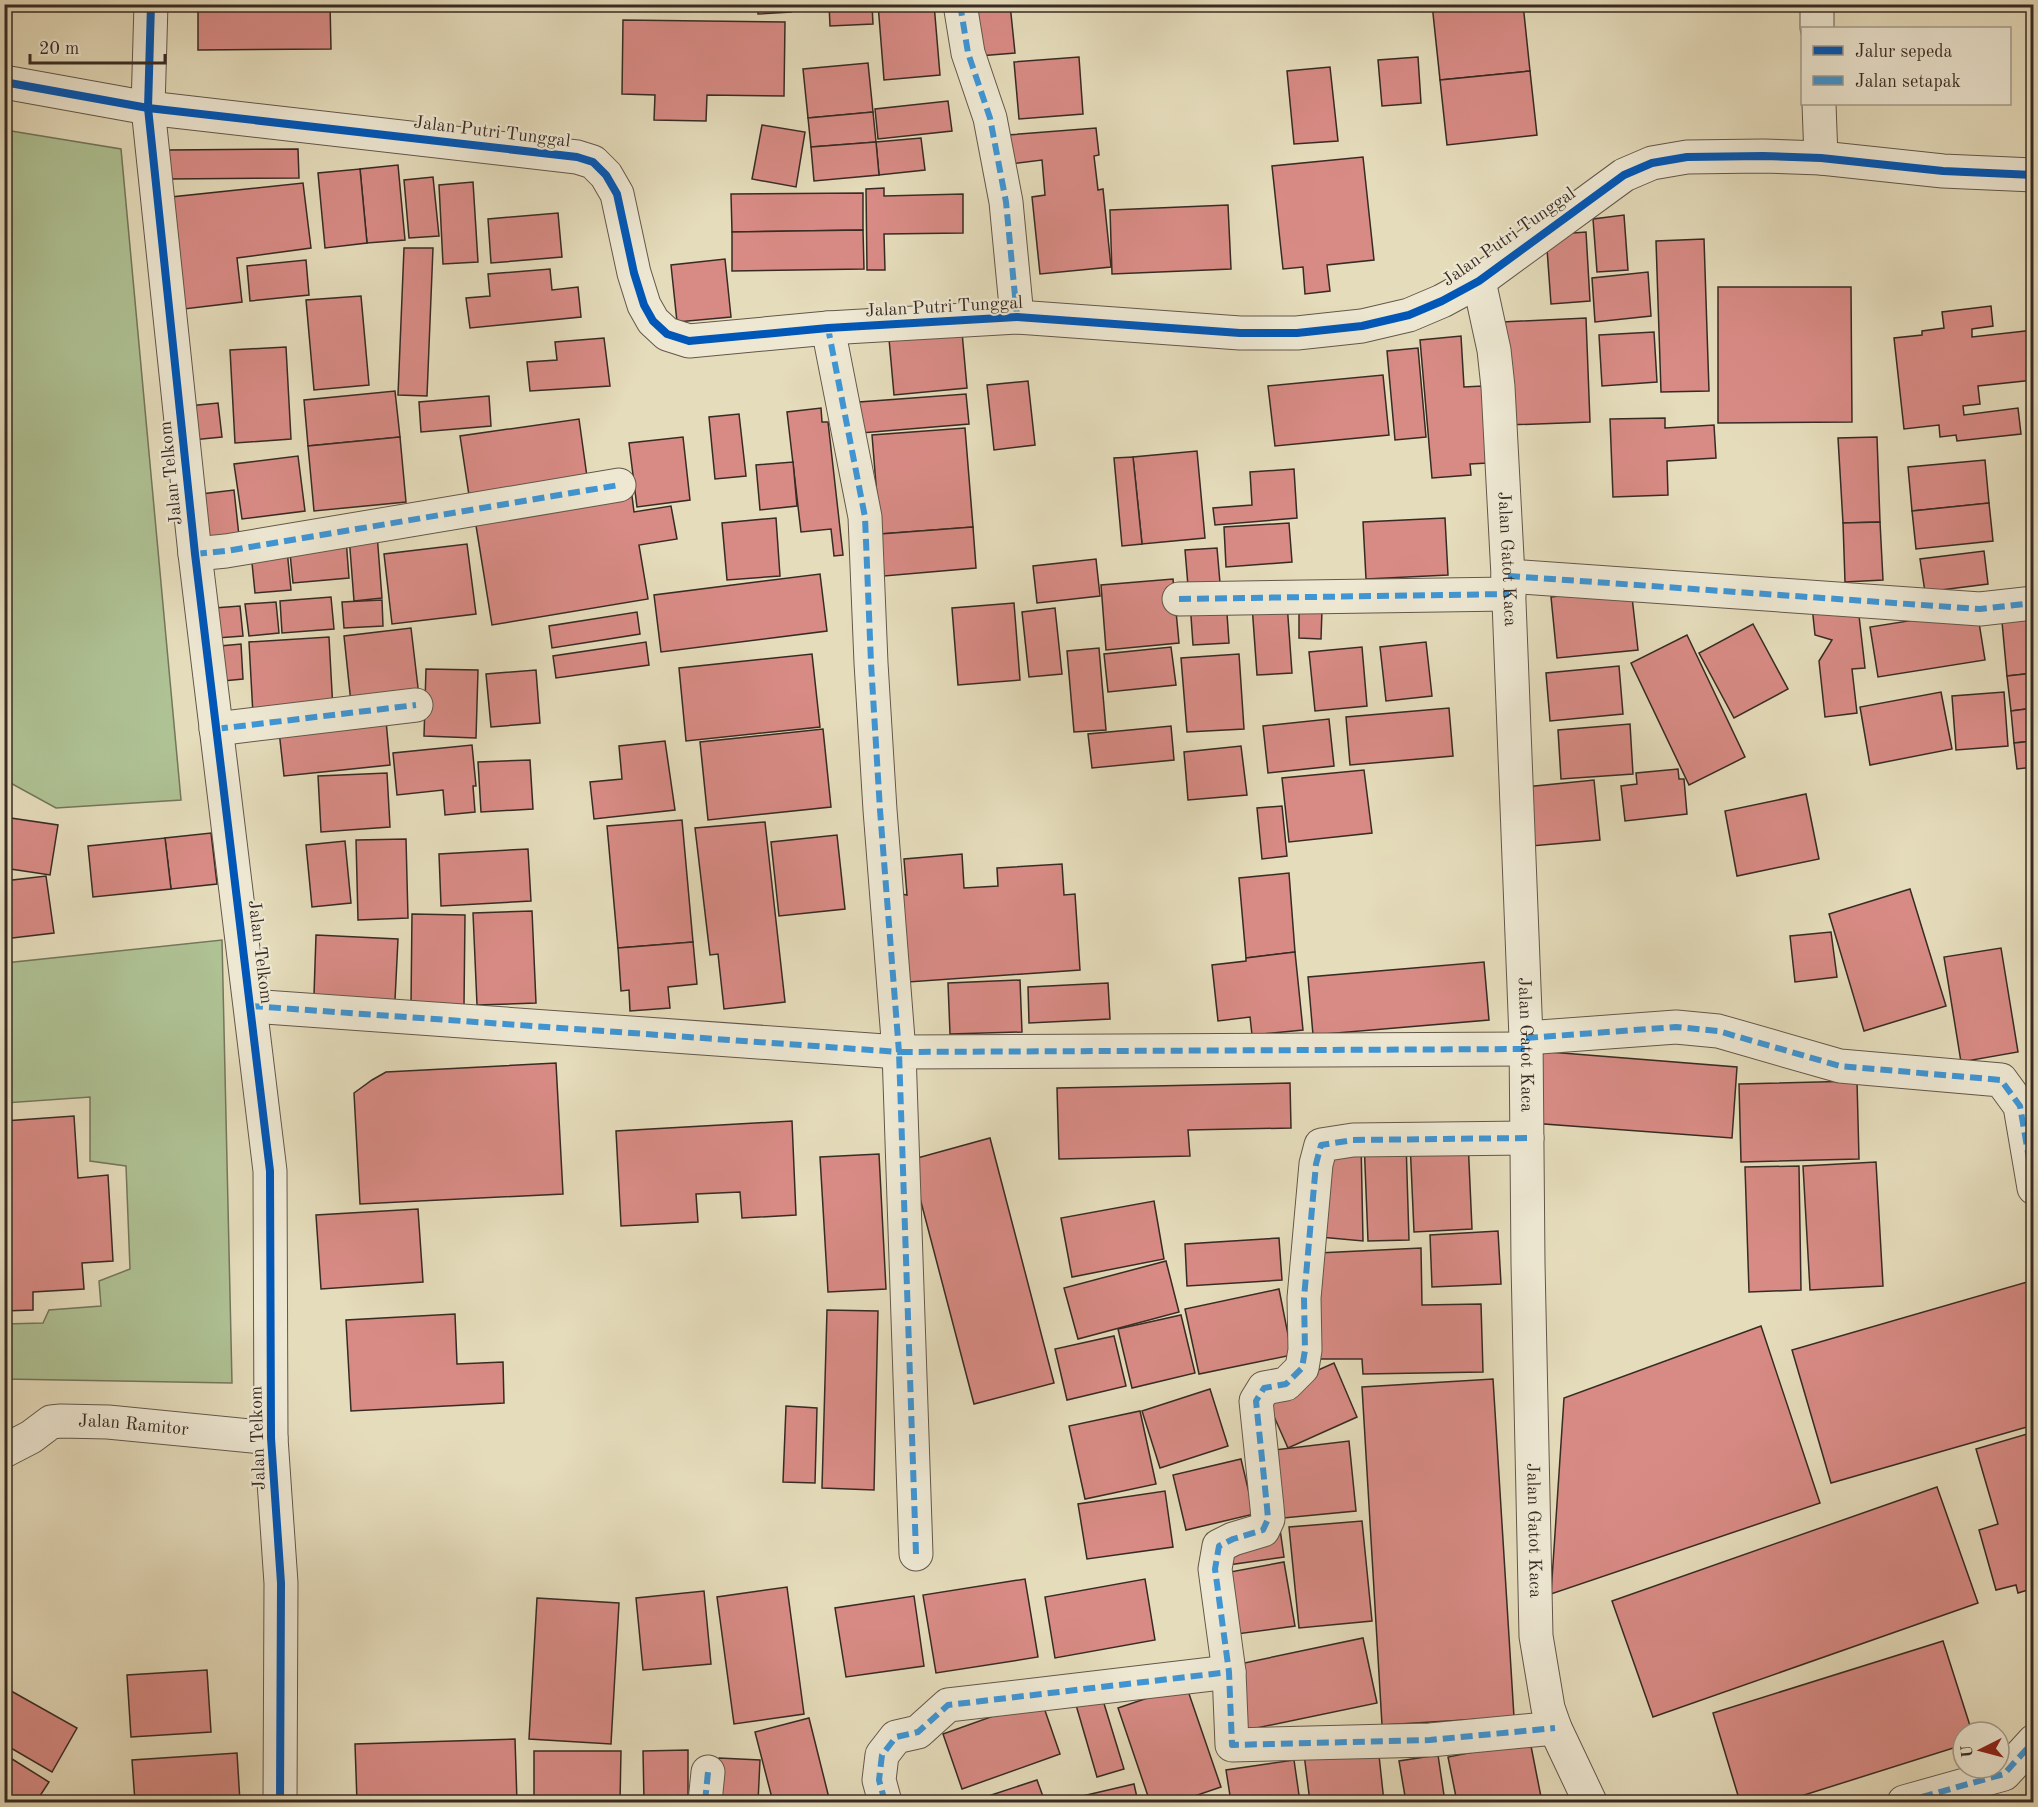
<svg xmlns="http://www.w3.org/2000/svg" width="2038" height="1807" font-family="'Old Standard TT',serif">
<rect width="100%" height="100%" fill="#e5dcbb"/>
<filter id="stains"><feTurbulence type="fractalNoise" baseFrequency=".00333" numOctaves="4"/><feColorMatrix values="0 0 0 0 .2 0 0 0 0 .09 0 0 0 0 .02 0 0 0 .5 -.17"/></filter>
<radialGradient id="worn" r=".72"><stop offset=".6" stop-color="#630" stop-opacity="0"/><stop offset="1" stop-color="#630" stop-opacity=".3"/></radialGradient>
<g fill="#afc294" stroke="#74765c" stroke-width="1.5">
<path d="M5,130L121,149L181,800L56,808L5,780Z"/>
<path d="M222,940L232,1383L5,1379V1324L43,1323L49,1310L101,1306L99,1281L130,1269L126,1166L90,1161V1097L5,1103V963Z"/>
</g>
<g fill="#d88b85" stroke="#382b24" stroke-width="1.5">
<path d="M198,4H330L331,49L198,50Z"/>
<path d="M670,4H750V7L670,9Z"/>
<path d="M758,4H791V12L758,14Z"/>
<path d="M829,4H872L873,24L830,26Z"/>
<path d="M878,4H934L940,75L884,80Z"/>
<path d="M967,4H1010L1015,53L979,56Z"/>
<path d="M1432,4H1523L1530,71L1440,80Z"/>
<path d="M623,20L785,22L784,96L707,95L706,121L654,120L655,95L622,94Z"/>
<path d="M1079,57L1083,114L1019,119L1014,62Z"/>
<path d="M1418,57L1421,103L1382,106L1378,60Z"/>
<path d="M868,63L873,112L808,118L803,69Z"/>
<path d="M1330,67L1338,141L1294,144L1287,71Z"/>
<path d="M1530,71L1537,135L1447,145L1440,80Z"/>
<path d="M948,101L952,131L878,139L875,109Z"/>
<path d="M873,112L876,142L811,147L808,118Z"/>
<path d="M762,125L805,132L796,187L752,179Z"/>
<path d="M1096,128L1099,155L1094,156L1098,190L1103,189L1111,267L1040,274L1032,197L1045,195L1042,160L1010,164L1008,135Z"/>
<path d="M921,138L925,170L879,175L876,142Z"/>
<path d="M876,142L879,175L814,181L811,147Z"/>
<path d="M298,149L299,178L168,179V150Z"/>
<path d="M1363,157L1374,260L1327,265L1330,291L1305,294L1303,267L1283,269L1272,166Z"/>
<path d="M398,165L405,240L367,243L360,169Z"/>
<path d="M360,169L367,243L325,248L318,173Z"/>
<path d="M433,177L439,236L409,238L404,180Z"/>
<path d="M473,182L478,262L443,264L439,185Z"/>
<path d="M303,183L311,248L237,258L242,302L184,309L171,197Z"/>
<path d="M884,188V196L963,194V233L884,234L885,270H867L866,189Z"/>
<path d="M863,193V230L732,232L731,194Z"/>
<path d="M1228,205L1231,269L1112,274L1110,210Z"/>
<path d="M558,213L562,257L491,263L488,219Z"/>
<path d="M1624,215L1628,270L1597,272L1593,219Z"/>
<path d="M863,230L864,269L732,271V232Z"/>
<path d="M1586,232L1590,301L1551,304L1546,235Z"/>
<path d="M1704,239L1709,391L1661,392L1656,241Z"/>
<path d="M404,248H433L427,396L398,395Z"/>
<path d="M725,259L731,317L677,322L671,265Z"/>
<path d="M306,260L309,295L250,301L247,266Z"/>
<path d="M550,269L552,290L578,287L581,317L470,328L466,298L490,296L488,274Z"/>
<path d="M1648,272L1651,316L1595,322L1592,278Z"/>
<path d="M1718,287H1851L1852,422L1718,423Z"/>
<path d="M361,296L369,385L314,390L306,300Z"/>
<path d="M1991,306L1993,326L1972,329V337L2034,330V380L1978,386L1980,404L1963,406L1964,415L2018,408L2021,434L1957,441L1956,435L1940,437L1939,425L1904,429L1894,338L1922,335V331L1944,328L1942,312Z"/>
<path d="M1586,318L1590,422L1507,425L1502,322Z"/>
<path d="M962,332L967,388L894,395L889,339Z"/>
<path d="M1654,332L1657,382L1602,386L1599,335Z"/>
<path d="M1461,336L1464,387L1482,386L1488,463L1470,464L1471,475L1432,478L1420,340Z"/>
<path d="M604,338L610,386L530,391L527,362L557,360L555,342Z"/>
<path d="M286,347L291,439L235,443L230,350Z"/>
<path d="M1418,348L1426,437L1395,440L1387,351Z"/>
<path d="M1383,375L1389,435L1275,446L1268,386Z"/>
<path d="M1028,381L1035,445L994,450L987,385Z"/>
<path d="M2030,385H2034V421Z"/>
<path d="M395,391L400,437L308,446L304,400Z"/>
<path d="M966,394L969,424L861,433L859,402Z"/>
<path d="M489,396L491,426L421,432L419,402Z"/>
<path d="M218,403L222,437L192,440L188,406Z"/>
<path d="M821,408L822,422H828L843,555L834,556L831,529L801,532L787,412Z"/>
<path d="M739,414L746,476L715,479L709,417Z"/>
<path d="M1665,418V428L1714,425L1716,458L1667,461L1668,495L1613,497L1610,419Z"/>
<path d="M579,419L588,484L470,502L460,436Z"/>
<path d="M965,428L973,527L880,534L872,435Z"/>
<path d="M400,437L406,502L314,511L308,446Z"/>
<path d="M683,437L690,500L637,507L629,443Z"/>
<path d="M1877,437L1880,522L1843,523L1838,438Z"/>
<path d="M1197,451L1205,538L1142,544L1133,457Z"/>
<path d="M2028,453H2034V505H2033Z"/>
<path d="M298,456L305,511L242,519L234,464Z"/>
<path d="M1133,457L1142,544L1122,546L1114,458Z"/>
<path d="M1985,460L1989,503L1912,511L1908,467Z"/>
<path d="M793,462L797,506L760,510L756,465Z"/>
<path d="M1294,469L1297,518L1215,525L1213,508L1252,505L1250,472Z"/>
<path d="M631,488L634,512L671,506L677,539L639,545L648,599L492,625L474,513Z"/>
<path d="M234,490L239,536L205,539L201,494Z"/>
<path d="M1989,503L1993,541L1916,549L1912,511Z"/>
<path d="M776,518L780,576L727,580L722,523Z"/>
<path d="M1445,518L1448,575L1366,579L1363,522Z"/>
<path d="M1880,522L1883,580L1845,582L1843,523Z"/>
<path d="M1289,523L1292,562L1226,567L1224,527Z"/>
<path d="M973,527L976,568L884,576L880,534Z"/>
<path d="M377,534L382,598L354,601L349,536Z"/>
<path d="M346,539L349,578L293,583L289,543Z"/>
<path d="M467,544L476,614L392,624L384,554Z"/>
<path d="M1217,548L1220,583L1188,586L1185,550Z"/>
<path d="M287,550L291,590L255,593L251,553Z"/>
<path d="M1984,551L1988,584L1925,592L1920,559Z"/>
<path d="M1096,559L1100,596L1037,603L1033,566Z"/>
<path d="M820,574L827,631L661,652L654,595Z"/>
<path d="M1173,579L1179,643L1106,650L1101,585Z"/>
<path d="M1631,588L1638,650L1557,658L1551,597Z"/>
<path d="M331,597L334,629L282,633L280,601Z"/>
<path d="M1226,599L1229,643L1193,645L1190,602Z"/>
<path d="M382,600L383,626L344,628L342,602Z"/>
<path d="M276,602L279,633L249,636L245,604Z"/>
<path d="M1014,603L1020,680L958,685L952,608Z"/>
<path d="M1287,603L1292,673L1257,675L1252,605Z"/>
<path d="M240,606L243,636L217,638L214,608Z"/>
<path d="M1812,606L1858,607L1865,668L1852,669L1857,713L1825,717L1819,661L1832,640L1815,635Z"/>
<path d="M1055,608L1062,674L1029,677L1022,612Z"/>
<path d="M1299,610H1322L1321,639L1299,638Z"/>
<path d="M1977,610L1985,660L1878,677L1870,627Z"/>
<path d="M637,612L640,634L552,648L549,626Z"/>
<path d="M2033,617L2034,673L2007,676L2002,622Z"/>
<path d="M1753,624L1788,689L1734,718L1699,653Z"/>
<path d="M411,628L419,696L351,703L344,636Z"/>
<path d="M1687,635L1745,757L1689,785L1631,663Z"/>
<path d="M329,637L333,710L253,715L249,642Z"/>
<path d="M646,642L649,665L556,678L553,656Z"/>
<path d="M1426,642L1432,696L1386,701L1380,647Z"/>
<path d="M241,644L243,679L223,681L220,646Z"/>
<path d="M1171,647L1176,685L1108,692L1104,654Z"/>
<path d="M1362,647L1367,706L1315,711L1309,652Z"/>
<path d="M1099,648L1106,730L1074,732L1067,651Z"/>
<path d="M812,654L820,727L686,741L679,668Z"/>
<path d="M1239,654L1244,729L1187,732L1181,658Z"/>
<path d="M1619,666L1623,714L1550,721L1546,673Z"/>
<path d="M426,669L478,670L476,738L424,736Z"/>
<path d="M536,670L540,723L491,727L486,674Z"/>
<path d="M2034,673V708L2011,711L2007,676Z"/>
<path d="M1941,692L1952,749L1870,765L1860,707Z"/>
<path d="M2004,692L2008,746L1956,750L1952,696Z"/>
<path d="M1449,708L1453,756L1350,765L1346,717Z"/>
<path d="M2034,708V741L2014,743L2011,711Z"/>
<path d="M1329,719L1334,766L1268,773L1263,726Z"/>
<path d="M386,720L390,765L284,776L279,731Z"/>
<path d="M1630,724L1633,774L1561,779L1558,730Z"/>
<path d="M1171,726L1174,760L1092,768L1088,734Z"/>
<path d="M823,729L831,807L708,820L700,742Z"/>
<path d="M665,741L675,810L594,819L590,782L622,779L619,746Z"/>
<path d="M2034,741V767L2017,769L2014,743Z"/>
<path d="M472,745L476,786H473L475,812L445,815L443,790L397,795L393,753Z"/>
<path d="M1241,746L1247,795L1188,800L1184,752Z"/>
<path d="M530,760L533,809L481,812L478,762Z"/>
<path d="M1678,769L1679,779H1684L1687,814L1625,821L1621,786L1637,784L1636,773Z"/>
<path d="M1364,770L1372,833L1289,842L1282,778Z"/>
<path d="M387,773L390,827L321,832L318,776Z"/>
<path d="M1594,780L1600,840L1531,846L1525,787Z"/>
<path d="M1806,794L1819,859L1737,876L1725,811Z"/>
<path d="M1282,806L1287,856L1262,859L1257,808Z"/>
<path d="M4,817L58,825L50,875L4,868Z"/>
<path d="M682,820L693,942L618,948L607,826Z"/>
<path d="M765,822L785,1002L724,1009L718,954L710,955L695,828Z"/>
<path d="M211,833L217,884L171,889L165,838Z"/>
<path d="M837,835L845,909L779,916L771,842Z"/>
<path d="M165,838L171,889L93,897L88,846Z"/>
<path d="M406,839L408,918L358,920L356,840Z"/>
<path d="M345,841L351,903L312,907L306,845Z"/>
<path d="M528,849L531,901L441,906L439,854Z"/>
<path d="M962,854L964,888L998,886L997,868L1062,864L1064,895L1075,894L1080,970L908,982L901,894L907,895L904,859Z"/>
<path d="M1289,873L1295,952L1246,958L1239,878Z"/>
<path d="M46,876L54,933L4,939V881Z"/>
<path d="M1910,889L1946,1006L1864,1031L1829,914Z"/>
<path d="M532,911L536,1003L477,1005L473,913Z"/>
<path d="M412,914L465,915L464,1006L411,1005Z"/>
<path d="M1831,932L1837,977L1795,982L1790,936Z"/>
<path d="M316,935L398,939L395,1000L314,995Z"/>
<path d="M693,942L697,984L668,987L670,1008L630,1011L629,990L621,991L618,948Z"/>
<path d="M2001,948L2018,1052L1961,1062L1944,957Z"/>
<path d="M1295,952L1303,1030L1252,1035L1250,1017L1218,1021L1212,965L1246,961V958Z"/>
<path d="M1484,962L1489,1020L1313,1035L1308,977Z"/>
<path d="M1020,980L1022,1032L950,1034L948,983Z"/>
<path d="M1108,983L1110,1019L1029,1023L1028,987Z"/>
<path d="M1537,1051L1737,1067L1732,1138L1531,1123Z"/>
<path d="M556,1063L563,1194L360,1204L354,1093L372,1080L386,1072Z"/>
<path d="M1857,1081L1859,1159L1741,1162L1739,1084Z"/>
<path d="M1290,1083L1291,1128L1188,1130L1190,1156L1059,1159L1057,1088Z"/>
<path d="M74,1116L78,1178L108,1175L113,1261L82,1263L84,1289L33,1292V1310L4,1311V1121Z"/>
<path d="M792,1121L796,1215L742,1218L740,1192L696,1194L698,1222L621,1226L616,1131Z"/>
<path d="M990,1138L1054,1383L974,1404L910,1160Z"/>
<path d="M1364,1140L1406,1141L1409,1240L1368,1241Z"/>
<path d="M1468,1140L1472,1229L1414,1232L1410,1142Z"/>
<path d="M1361,1142L1363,1241L1320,1237L1327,1150Z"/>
<path d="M879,1154L886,1289L828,1292L820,1157Z"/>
<path d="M1876,1162L1883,1286L1810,1290L1803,1166Z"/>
<path d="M1799,1166L1801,1290L1749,1292L1745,1167Z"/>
<path d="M1154,1201L1164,1259L1072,1277L1061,1218Z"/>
<path d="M418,1209L423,1282L321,1289L316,1215Z"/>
<path d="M1498,1231L1501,1284L1432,1287L1430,1235Z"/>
<path d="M1279,1238L1282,1280L1187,1286L1185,1244Z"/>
<path d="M1421,1248L1422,1305L1481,1304L1483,1372L1363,1374L1362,1359H1305L1318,1253Z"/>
<path d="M1166,1261L1179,1312L1078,1339L1064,1288Z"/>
<path d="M2034,1280V1425L1831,1483L1792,1350Z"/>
<path d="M1279,1289L1292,1355L1199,1374L1185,1309Z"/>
<path d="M827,1310L878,1311L874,1490L822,1488Z"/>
<path d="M455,1314L457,1364L503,1362L504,1403L351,1411L346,1320Z"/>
<path d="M1181,1315L1195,1373L1132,1388L1118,1329Z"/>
<path d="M1761,1326L1820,1503L1551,1594L1564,1398Z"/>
<path d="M1114,1336L1126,1386L1067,1400L1055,1349Z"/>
<path d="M1334,1363L1357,1417L1288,1448L1264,1394Z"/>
<path d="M1493,1379L1514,1717L1382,1725L1362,1387Z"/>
<path d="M1210,1389L1228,1446L1160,1468L1142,1411Z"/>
<path d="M786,1406L817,1408L815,1483L783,1482Z"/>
<path d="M1140,1411L1156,1484L1085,1499L1069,1426Z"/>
<path d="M2034,1432V1588L2018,1593L2016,1585L1996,1590L1979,1530L1998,1524L1976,1449Z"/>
<path d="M1349,1441L1356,1511L1273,1519L1266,1451Z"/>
<path d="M1241,1459L1254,1514L1186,1530L1173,1475Z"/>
<path d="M1937,1487L1978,1603L1653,1717L1612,1601Z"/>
<path d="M1165,1491L1173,1547L1087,1559L1078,1504Z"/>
<path d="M1362,1521L1372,1621L1299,1628L1289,1527Z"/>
<path d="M1280,1529L1284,1557L1221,1566L1229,1547Z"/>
<path d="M1284,1562L1295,1626L1237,1634L1230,1572Z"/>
<path d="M1025,1579L1038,1657L936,1673L923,1595Z"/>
<path d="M1145,1579L1155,1640L1055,1658L1045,1597Z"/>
<path d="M787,1587L804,1714L734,1724L717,1597Z"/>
<path d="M704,1591L711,1664L643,1670L636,1598Z"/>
<path d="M914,1596L924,1666L846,1677L835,1608Z"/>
<path d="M537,1598L619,1603L611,1744L529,1739Z"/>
<path d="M1363,1638L1377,1703L1242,1731L1230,1666Z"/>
<path d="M1943,1641L1972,1732H1963V1745L1782,1802H1740L1713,1713Z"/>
<path d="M207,1670L211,1732L131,1737L127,1675Z"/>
<path d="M1186,1685L1221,1787L1177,1802H1150L1118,1708Z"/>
<path d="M4,1687L77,1728L52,1772L4,1744Z"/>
<path d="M1102,1697L1124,1769L1097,1777L1076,1705Z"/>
<path d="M1041,1699L1060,1754L962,1789L943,1734Z"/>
<path d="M809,1718L830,1802H773L755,1732Z"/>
<path d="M515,1739L517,1802H357L355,1744Z"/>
<path d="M1530,1741L1542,1802H1457L1448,1757Z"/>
<path d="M1378,1746L1384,1802H1310L1304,1754Z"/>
<path d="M688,1750V1802H644L643,1751Z"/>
<path d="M534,1751H621L620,1802H534Z"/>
<path d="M237,1753L240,1802H135L132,1760Z"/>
<path d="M4,1754L49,1782L36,1802H4Z"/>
<path d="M1438,1755L1445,1802H1406L1399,1761Z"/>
<path d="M719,1758L760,1760L758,1802H716Z"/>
<path d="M1294,1760L1300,1802H1231L1226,1770Z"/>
<path d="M1037,1780L1045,1802H970Z"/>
<path d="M1134,1784L1138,1802H1080L1078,1797Z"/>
</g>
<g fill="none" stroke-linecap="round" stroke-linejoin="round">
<g stroke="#63574a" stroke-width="35">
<g id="minor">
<path d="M151,4L148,108L195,554L270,1171L271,1438L281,1583L280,1802"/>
<path d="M960,4L968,53L990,118L1006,202L1017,317"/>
<path d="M1817,4V28"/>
<path d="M4,82L148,108L577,157L593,162L606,175L617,194L634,273L644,305L653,321L667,334L689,341L828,328L1017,317L1240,333H1297L1362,326L1409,315L1442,301L1479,281L1624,175L1652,163L1687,157L1763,156L1821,158L1943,171L2034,175"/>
<path d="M1819,104L1821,158"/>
<path id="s1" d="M1479,281L1494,350L1498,387L1508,576L1526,1038L1528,1263L1536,1636L1548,1708L1555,1728L1590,1802"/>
<path d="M195,554L226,551L619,485"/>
<path d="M1508,576L1980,609L2034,603"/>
<path d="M1179,599L1509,594"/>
<path d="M216,729L416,705"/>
<path d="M251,1006L899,1052L880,810L871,663L865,517L828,328"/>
<path d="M1526,1038L1676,1027L1718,1031L1840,1066L2001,1080L2020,1106L2034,1188"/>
<path d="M1527,1138L1353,1140L1321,1145L1316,1164L1304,1298L1305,1350L1302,1368L1286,1384L1264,1388L1256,1401L1267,1507L1268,1519L1263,1530L1233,1539L1219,1546L1215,1569L1229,1672L1232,1745L1430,1740L1555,1728"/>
<path id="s2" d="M4,1451L31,1437L51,1422L61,1421L108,1422L271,1438"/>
<path d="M916,1554L899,1052L1526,1049"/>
<path d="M705,1802L708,1772"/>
<path d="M885,1802L879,1780L882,1755L896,1737L918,1732L948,1705L1229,1672"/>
<path d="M1904,1802L2004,1774L2034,1741"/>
</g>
</g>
<use href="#minor" stroke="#eee8d3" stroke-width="33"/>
<g stroke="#3e96d6" stroke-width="6" stroke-dasharray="12 6" stroke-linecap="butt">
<path d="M960,4L968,53L990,118L1006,202L1017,317"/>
<path d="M195,554L226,551L619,485"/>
<path d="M1508,576L1980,609L2034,603"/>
<path d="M1179,599L1509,594"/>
<path d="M216,729L416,705"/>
<path d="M251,1006L899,1052L880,810L871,663L865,517L828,328"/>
<path d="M1526,1038L1676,1027L1718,1031L1840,1066L2001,1080L2020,1106L2034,1188"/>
<path d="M1527,1138L1353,1140L1321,1145L1316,1164L1304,1298L1305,1350L1302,1368L1286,1384L1264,1388L1256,1401L1267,1507L1268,1519L1263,1530L1233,1539L1219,1546L1215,1569L1229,1672L1232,1745L1430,1740L1555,1728"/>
<path d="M916,1554L899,1052L1526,1049"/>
<path d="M705,1802L708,1772"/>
<path d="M885,1802L879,1780L882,1755L896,1737L918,1732L948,1705L1229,1672"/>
<path d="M1904,1802L2004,1774L2034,1741"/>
</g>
<g stroke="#eee8d3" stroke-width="11">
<g id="cycleway">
<path d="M151,4L148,108L195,554L270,1171L271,1438L281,1583L280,1802"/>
<path d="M4,82L148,108L577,157L593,162L606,175L617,194L634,273L644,305L653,321L667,334L689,341L828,328L1017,317L1240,333H1297L1362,326L1409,315L1442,301L1479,281L1624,175L1652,163L1687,157L1763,156L1821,158L1943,171L2034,175"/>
</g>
</g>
<use href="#cycleway" stroke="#0057b8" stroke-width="8"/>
</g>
<g text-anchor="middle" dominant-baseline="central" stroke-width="4.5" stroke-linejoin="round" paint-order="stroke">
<g font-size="18" fill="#382b24" stroke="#eee8d3">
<text transform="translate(492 132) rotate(7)">Jalan Putri Tunggal</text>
<text transform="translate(1509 237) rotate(-35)">Jalan Putri Tunggal</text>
<text transform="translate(944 307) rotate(-3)">Jalan Putri Tunggal</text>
<text transform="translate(171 473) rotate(-96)">Jalan Telkom</text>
<text stroke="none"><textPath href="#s1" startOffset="280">Jalan Gatot Kaca</textPath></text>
<text transform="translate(260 952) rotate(83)">Jalan Telkom</text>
<text stroke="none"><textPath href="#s1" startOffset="766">Jalan Gatot Kaca</textPath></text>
<text stroke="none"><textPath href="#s2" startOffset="138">Jalan Ramitor</textPath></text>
<text transform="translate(258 1438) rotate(-92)">Jalan Telkom</text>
<text stroke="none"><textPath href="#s1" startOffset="1252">Jalan Gatot Kaca</textPath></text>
</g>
</g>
<rect width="2038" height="1807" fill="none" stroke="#e5dcbb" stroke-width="24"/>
<rect x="6" y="6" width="2026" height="1795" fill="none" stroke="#382b24" stroke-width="3"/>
<rect x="12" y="12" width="2014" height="1783" fill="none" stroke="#382b24" stroke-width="1.5"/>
<rect x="1801" y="27" width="210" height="78" fill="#eee8d3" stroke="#a59c8d" stroke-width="1.5"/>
<rect x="1813" y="46" width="30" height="9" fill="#0057b8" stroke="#a59c8d" stroke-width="1.5"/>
<text x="1855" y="57" font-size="18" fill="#382b24">Jalur sepeda</text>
<rect x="1813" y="76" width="30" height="9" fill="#3e96d6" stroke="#a59c8d" stroke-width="1.5"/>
<text x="1855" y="87" font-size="18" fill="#382b24">Jalan setapak</text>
<g transform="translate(1981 1750) rotate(264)"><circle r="28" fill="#eee8d3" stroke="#a59c8d" stroke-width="1.5"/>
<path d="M0-4.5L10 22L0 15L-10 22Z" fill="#8f2418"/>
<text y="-9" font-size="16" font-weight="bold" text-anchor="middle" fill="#382b24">U</text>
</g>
<path d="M30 54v9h135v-9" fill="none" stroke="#382b24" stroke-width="3"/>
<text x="39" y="54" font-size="18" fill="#382b24" stroke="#eee8d3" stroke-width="4.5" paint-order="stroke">20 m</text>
<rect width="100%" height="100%" filter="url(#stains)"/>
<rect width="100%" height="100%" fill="url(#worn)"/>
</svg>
